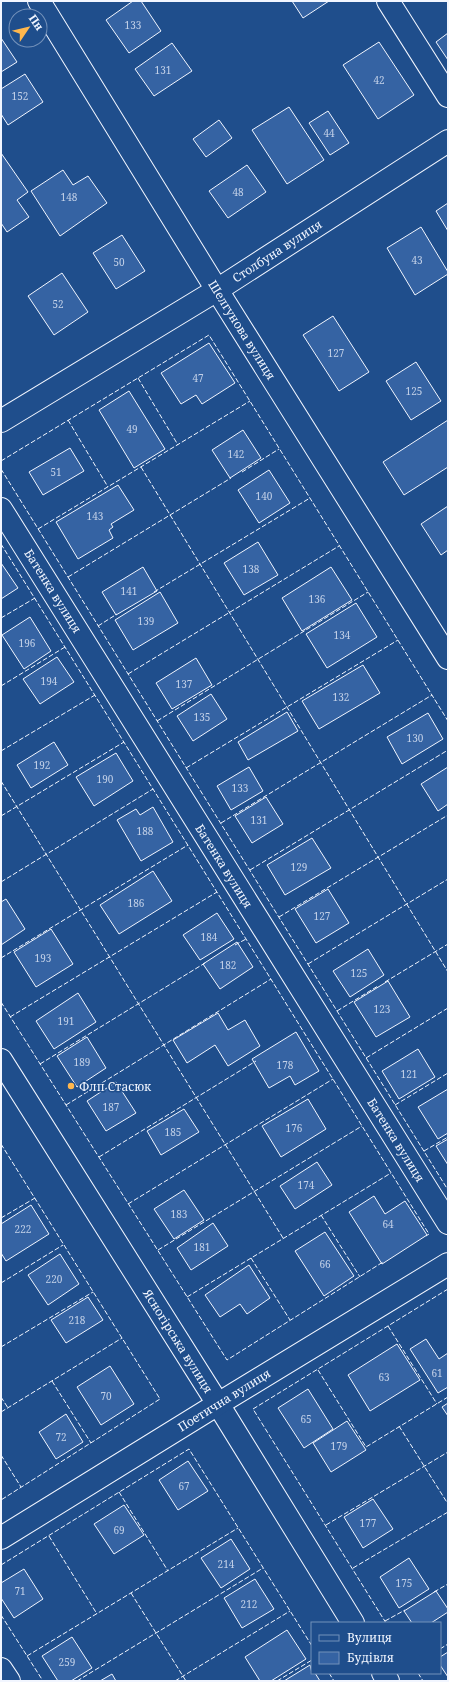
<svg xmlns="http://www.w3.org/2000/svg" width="449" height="1682" font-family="'Noto Serif',serif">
<rect width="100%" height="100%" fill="#1f4e8c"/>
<g fill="#3563a3" stroke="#f2f6ff">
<path d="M133,1H141L161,31L129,53L106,20Z"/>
<path d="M292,1H329L303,18Z"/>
<path d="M448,33V60L436,42Z"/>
<path d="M1,38L17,62L1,72Z"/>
<path d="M379,42L414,95L378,119L343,65Z"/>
<path d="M172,43L192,71L154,96L135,69Z"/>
<path d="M25,74L43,102L8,125L1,114V89Z"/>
<path d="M289,107L324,160L287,184L252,130Z"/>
<path d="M328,111L349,143L330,155L309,123Z"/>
<path d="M219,120L232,138L206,157L193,139Z"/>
<path d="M1,153L28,192L17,200L29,217L7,232L1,223Z"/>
<path d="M247,165L266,192L228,218L209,191Z"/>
<path d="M63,170L73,185L88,176L107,203L60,236L31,191Z"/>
<path d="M448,203V231L436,211Z"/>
<path d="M421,227L448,272V274L415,295L387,248Z"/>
<path d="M122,235L145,271L116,289L93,253Z"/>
<path d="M62,273L88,312L54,335L28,296Z"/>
<path d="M333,316L369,372L339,391L303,335Z"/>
<path d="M209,343L235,383L202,404L196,395L181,404L161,373Z"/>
<path d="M416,362L441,401L411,420L386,381Z"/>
<path d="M129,391L165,449L134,468L99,410Z"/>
<path d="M448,420V467L404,495L383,462Z"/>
<path d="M243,430L261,458L230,478L212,450Z"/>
<path d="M70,448L84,471L43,495L29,472Z"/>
<path d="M269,470L290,503L259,523L238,490Z"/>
<path d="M118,485L134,510L111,524L113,527L109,530L113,538L78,559L56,522Z"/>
<path d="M448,506V550L441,555L421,524Z"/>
<path d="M258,542L278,575L244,595L224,563Z"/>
<path d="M1,563L18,588L1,599Z"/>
<path d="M143,567L157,591L116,615L102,592Z"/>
<path d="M331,567L352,600L302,631L282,598Z"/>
<path d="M160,592L178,623L133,650L115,620Z"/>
<path d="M356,603L377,637L327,668L306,634Z"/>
<path d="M30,617L51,651L24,669L2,635Z"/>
<path d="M57,657L74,682L40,704L23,679Z"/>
<path d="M196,658L212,685L172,709L156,683Z"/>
<path d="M363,665L380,693L319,729L302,701Z"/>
<path d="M211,694L227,719L193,741L177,716Z"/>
<path d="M287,712L298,731L248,760L238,742Z"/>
<path d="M428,713L443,739L402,764L387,737Z"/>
<path d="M54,742L68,765L31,788L17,765Z"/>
<path d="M116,753L133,781L94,806L76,777Z"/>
<path d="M249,767L263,791L231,810L217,786Z"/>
<path d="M448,767V804L438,811L421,784Z"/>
<path d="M266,797L283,824L252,843L235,816Z"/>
<path d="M153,807L173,842L141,861L117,820L136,809L140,815Z"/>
<path d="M312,838L331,868L285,895L267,865Z"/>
<path d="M153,871L172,901L119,934L100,905Z"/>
<path d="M328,889L349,923L316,943L295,909Z"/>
<path d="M6,899L25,929L1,945V902Z"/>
<path d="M217,913L234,939L200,960L183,935Z"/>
<path d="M51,929L73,964L36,987L14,952Z"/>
<path d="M237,942L253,967L220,989L203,964Z"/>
<path d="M368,949L384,975L350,997L333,971Z"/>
<path d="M388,981L410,1017L376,1037L354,1002Z"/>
<path d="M78,993L96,1022L54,1049L36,1021Z"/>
<path d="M218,1013L228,1030L245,1020L260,1046L228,1066L215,1045L187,1063L173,1040Z"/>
<path d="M296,1032L319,1071L295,1085L290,1076L269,1088L252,1059Z"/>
<path d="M87,1037L106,1068L77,1087L57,1056Z"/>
<path d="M418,1049L435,1077L399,1099L382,1071Z"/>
<path d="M116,1082L136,1113L106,1131L87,1101Z"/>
<path d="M448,1089V1133L438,1139L418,1107Z"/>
<path d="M308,1099L326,1129L281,1157L262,1126Z"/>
<path d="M184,1109L199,1132L161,1155L147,1131Z"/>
<path d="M448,1139V1165L436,1146Z"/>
<path d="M317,1162L332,1185L295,1209L280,1186Z"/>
<path d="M184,1190L204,1220L174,1239L154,1209Z"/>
<path d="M374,1196L385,1214L405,1201L427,1235L382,1264L349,1212Z"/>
<path d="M31,1205L49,1234L6,1261L1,1253V1224Z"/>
<path d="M213,1223L228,1246L191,1270L177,1248Z"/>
<path d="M325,1232L354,1276L324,1296L295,1251Z"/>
<path d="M60,1254L79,1284L48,1305L28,1275Z"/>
<path d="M249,1265L270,1298L247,1314L240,1304L220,1317L205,1295Z"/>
<path d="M88,1297L103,1320L66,1343L51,1320Z"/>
<path d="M426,1339L439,1359L448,1353V1387L438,1393L410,1349Z"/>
<path d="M397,1344L420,1380L370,1411L348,1375Z"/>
<path d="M110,1366L134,1404L101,1425L77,1387Z"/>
<path d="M308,1389L333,1429L304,1448L278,1408Z"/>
<path d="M448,1403V1416L442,1407Z"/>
<path d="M66,1414L83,1442L56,1459L39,1432Z"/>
<path d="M347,1421L366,1450L331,1472L313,1443Z"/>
<path d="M188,1461L208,1491L178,1510L159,1480Z"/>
<path d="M373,1499L393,1529L363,1548L344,1517Z"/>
<path d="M124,1505L144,1535L114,1554L94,1524Z"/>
<path d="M231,1539L250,1569L221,1588L201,1558Z"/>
<path d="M409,1558L429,1589L399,1608L380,1577Z"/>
<path d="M24,1569L43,1599L14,1618L1,1598V1583Z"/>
<path d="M255,1579L274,1609L242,1628L224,1598Z"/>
<path d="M436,1591L448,1609V1612L431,1623H412L404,1611Z"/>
<path d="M287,1630L306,1659L271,1681H260L245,1657Z"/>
<path d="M72,1637L92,1668L71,1681H58L42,1656Z"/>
<path d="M448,1652V1677L440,1665V1657Z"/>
<path d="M310,1665L312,1673H315L320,1681H284Z"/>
<path d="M112,1674L116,1681H100Z"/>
</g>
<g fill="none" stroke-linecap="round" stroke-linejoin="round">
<g stroke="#f2f6ff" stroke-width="24">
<g id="minor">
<path d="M39,1L217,290L448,658"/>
<path d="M388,1L448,96"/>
<path d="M1,421L217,290L448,141"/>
<path d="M1,509L448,1223"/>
<path d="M1,1060L218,1404L353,1623"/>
<path d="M1,1538L218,1404L448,1264"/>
<path d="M383,1673L388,1681"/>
</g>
</g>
<g stroke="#f2f6ff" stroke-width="24">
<path id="tertiary" d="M1,1669L9,1681"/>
</g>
<use href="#minor" stroke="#1f4e8c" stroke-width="22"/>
<use href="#tertiary" stroke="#1f4e8c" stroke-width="22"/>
<g stroke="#f2f6ff" stroke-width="1" stroke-dasharray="5 2" stroke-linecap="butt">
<path d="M138,378L178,445"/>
<path d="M68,420L108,487"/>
<path d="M1,461L209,335L448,721"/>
<path d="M141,467L448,972"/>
<path d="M1,469L448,1190"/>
<path d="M242,472L279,449"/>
<path d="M38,529L250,401"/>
<path d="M1,544L429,1234L426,1236"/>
<path d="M68,577L231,478"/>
<path d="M154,592L310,498"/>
<path d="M1,618L35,598"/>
<path d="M98,626L117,614"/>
<path d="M128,674L339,546"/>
<path d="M1,686L65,647"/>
<path d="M157,721L368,592"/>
<path d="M1,751L95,695"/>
<path d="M186,768L398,640"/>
<path d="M1,781L283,1238"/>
<path d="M1,816L124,742"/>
<path d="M221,823L432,695"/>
<path d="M250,870L448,750"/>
<path d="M1,882L153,789"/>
<path d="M279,917L448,815"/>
<path d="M235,945L246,939"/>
<path d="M1,958L188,845"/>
<path d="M308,964L448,879"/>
<path d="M385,982L448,944"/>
<path d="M1,1002L227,1360L383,1262"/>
<path d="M337,1011L378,986"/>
<path d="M10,1017L217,892"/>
<path d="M366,1058L448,1008"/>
<path d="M40,1064L205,963"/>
<path d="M66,1105L271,979"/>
<path d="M395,1105L448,1073"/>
<path d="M1,1144L160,1399L1,1500"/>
<path d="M424,1151L448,1137"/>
<path d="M99,1157L256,1061"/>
<path d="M128,1204L333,1079"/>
<path d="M321,1215L360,1277"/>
<path d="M1,1218L35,1198"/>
<path d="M158,1250L362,1126"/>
<path d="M251,1258L290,1320"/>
<path d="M1,1283L63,1245"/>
<path d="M187,1297L391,1173"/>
<path d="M388,1326L437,1404"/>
<path d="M1,1347L93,1292"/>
<path d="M318,1370L366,1447L448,1397"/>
<path d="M52,1381L91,1443"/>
<path d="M1,1397L8,1408"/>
<path d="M1,1412L122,1338"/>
<path d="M399,1426L448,1504"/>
<path d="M1,1455L21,1487"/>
<path d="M119,1492L168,1571"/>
<path d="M326,1525L448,1452"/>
<path d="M49,1536L97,1614"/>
<path d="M1,1565L189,1449L312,1646"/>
<path d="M353,1568L448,1512"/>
<path d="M434,1592L448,1584"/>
<path d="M131,1593L186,1681"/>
<path d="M1,1615L43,1681"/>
<path d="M385,1621L405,1610"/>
<path d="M386,1623L253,1409L448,1289"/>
<path d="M440,1649L448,1644"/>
<path d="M27,1656L238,1528"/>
<path d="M329,1673L334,1681"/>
<path d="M418,1673L423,1681"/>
<path d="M77,1681L263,1568"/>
<path d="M175,1681L290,1611"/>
<path d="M277,1681L312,1660"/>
</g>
</g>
<circle fill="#ffb74d" stroke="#1f4e8c" stroke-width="1.5" cx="71" cy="1086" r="4"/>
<g text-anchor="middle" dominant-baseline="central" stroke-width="3" stroke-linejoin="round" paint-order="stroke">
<g font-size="10" fill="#c3d1e8">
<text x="133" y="25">133</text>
<text x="163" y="70">131</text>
<text x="379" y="80">42</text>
<text x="20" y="96">152</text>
<text x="329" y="133">44</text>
<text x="238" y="192">48</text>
<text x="69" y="197">148</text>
<text x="417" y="260">43</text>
<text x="119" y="262">50</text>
<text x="58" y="304">52</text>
<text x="336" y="353">127</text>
<text x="198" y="378">47</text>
<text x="414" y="391">125</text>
<text x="132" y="429">49</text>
<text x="236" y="454">142</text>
<text x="56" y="472">51</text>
<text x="264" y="496">140</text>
<text x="95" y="516">143</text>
<text x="251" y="569">138</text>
<text x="129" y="591">141</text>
<text x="317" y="599">136</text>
<text x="146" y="621">139</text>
<text x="342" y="635">134</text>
<text x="27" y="643">196</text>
<text x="49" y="681">194</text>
<text x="184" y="684">137</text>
<text x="341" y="697">132</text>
<text x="202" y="717">135</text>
<text x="415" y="738">130</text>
<text x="42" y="765">192</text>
<text x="105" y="779">190</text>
<text x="240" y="788">133</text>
<text x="259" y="820">131</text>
<text x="145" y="831">188</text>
<text x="299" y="867">129</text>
<text x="136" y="903">186</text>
<text x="322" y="916">127</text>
<text x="209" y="937">184</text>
<text x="43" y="958">193</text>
<text x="228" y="965">182</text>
<text x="359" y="973">125</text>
<text x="382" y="1009">123</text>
<text x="66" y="1021">191</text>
<text x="82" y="1062">189</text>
<text x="285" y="1065">178</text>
<text x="409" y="1074">121</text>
<text x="111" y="1107">187</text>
<text x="294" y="1128">176</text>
<text x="173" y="1132">185</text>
<text x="306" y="1185">174</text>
<text x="179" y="1214">183</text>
<text x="388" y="1224">64</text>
<text x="23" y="1229">222</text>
<text x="202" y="1247">181</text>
<text x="325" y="1264">66</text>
<text x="54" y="1279">220</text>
<text x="77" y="1320">218</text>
<text x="437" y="1373">61</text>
<text x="384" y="1377">63</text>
<text x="106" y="1396">70</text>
<text x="306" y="1419">65</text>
<text x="61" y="1437">72</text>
<text x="339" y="1446">179</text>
<text x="184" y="1486">67</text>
<text x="368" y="1523">177</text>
<text x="119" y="1530">69</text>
<text x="226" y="1564">214</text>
<text x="404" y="1583">175</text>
<text x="20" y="1591">71</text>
<text x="249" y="1604">212</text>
<text x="67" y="1662">259</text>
</g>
<g font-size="12" fill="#f2f6ff" stroke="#1f4e8c">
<text transform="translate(277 251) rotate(-33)">Столбуна вулиця</text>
<text transform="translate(242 330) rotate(58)">Шелгунова вулиця</text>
<text transform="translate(53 591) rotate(58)">Батенка вулиця</text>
<text transform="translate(224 866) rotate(58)">Батенка вулиця</text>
<text transform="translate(396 1140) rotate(58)">Батенка вулиця</text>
<text transform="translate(178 1341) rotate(58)">Ясногірська вулиця</text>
<text transform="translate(224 1400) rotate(-32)">Поетична вулиця</text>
</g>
<g font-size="12" fill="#f2f6ff" stroke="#1f4e8c" text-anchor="start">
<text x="79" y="1086">Флп Стасюк</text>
</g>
</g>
<rect width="449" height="1682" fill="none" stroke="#f2f6ff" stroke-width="4"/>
<rect x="311" y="1622" width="130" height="52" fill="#1f4e8c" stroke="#7391ba"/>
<rect x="319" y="1635" width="20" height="6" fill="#1f4e8c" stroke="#7391ba"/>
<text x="347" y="1642" font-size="12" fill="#f2f6ff">Вулиця</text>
<rect x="319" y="1652" width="20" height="12" fill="#3563a3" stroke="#7391ba"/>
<text x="347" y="1662" font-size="12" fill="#f2f6ff">Будівля</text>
<g transform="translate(28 28) rotate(55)"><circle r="19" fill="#1f4e8c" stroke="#7391ba"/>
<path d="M0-3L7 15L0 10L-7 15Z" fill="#ffb74d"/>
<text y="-6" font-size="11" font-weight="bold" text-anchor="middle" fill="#f2f6ff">Пн</text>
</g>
</svg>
